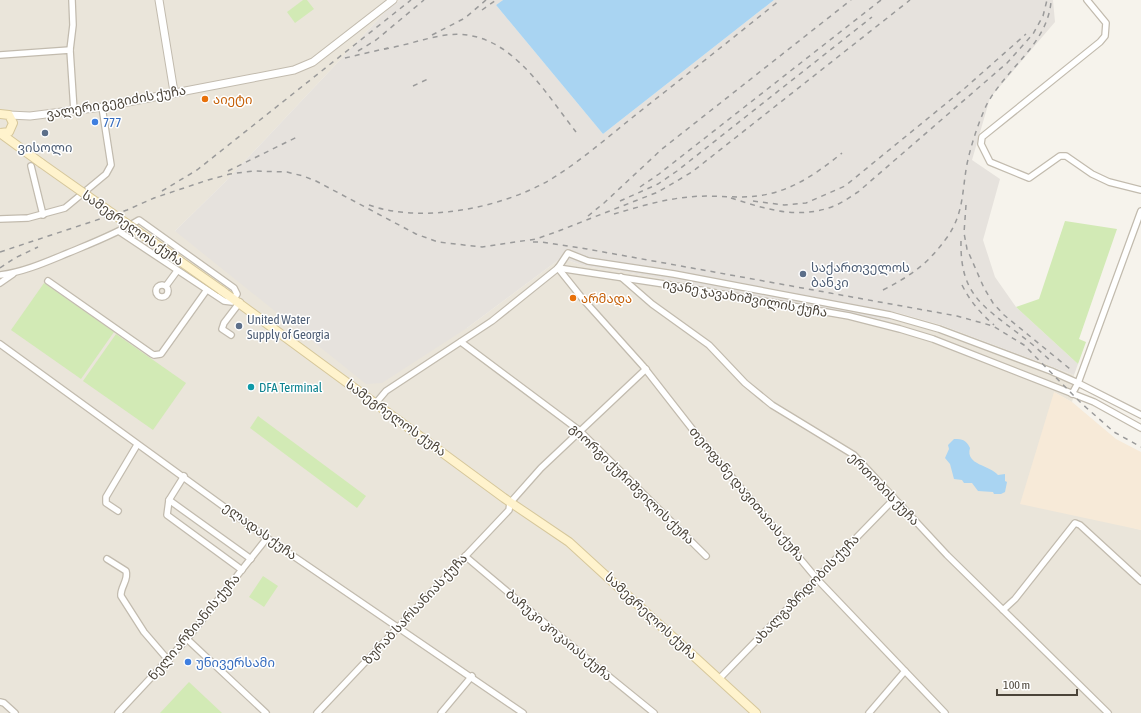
<svg xmlns="http://www.w3.org/2000/svg" width="1141" height="713" font-family="'Asap Condensed','Noto Sans Georgian',sans-serif">
<rect width="100%" height="100%" fill="#f6f3ec"/>
<path fill="#eae5da" d="M0,0H400L388,9L224,183L175,231L467,328L561,258L585,266L631,273L891,321L895,312L941,325L1074,375L1072,380L1077,383L1072,402L1054,392L1130,527L1141,530V713H0Z"/>
<path fill="#f7ead8" d="M1054,392L1072,402L1116,439L1141,452V530L1020,504Z"/>
<path fill="#e6e2dd" d="M400,0H503L496,5L603,134L774,0H1053L1055,22L990,98L972,160L1000,179L983,240L995,277L1016,307L1078,364L1074,375L941,325L895,312L891,321L631,273L585,266L561,258L467,328L382,383L366,384L175,231L224,183L388,9Z"/>
<g fill="#d2eab5">
<path d="M303,0H307L314,9L295,23L287,12Z"/>
<path d="M1065,221L1117,229L1079,339L1086,342L1078,364L1016,307L1039,299Z"/>
<path d="M44,283L114,332L81,379L11,330Z"/>
<path d="M116,334L186,383L153,430L83,381Z"/>
<path d="M258,416L366,496L357,508L250,428Z"/>
<path d="M263,576L278,586L264,607L249,597Z"/>
<path d="M189,682L222,713H160Z"/>
</g>
<g fill="#a9d4f2">
<path d="M503,0H774L603,134L496,5Z"/>
<path d="M954,439C963,439 966,440 970,448C965,465 990,465 998,475L1005,474V481L1007,482L1005,492L1001,494H994L993,492L978,491L972,483H964L962,480L954,479L950,464L945,458L949,449L948,445Z"/>
</g>
<g fill="none" stroke-linecap="round" stroke-linejoin="round">
<g stroke="#c2bbae" stroke-width="8">
<g id="minor">
<path d="M1087,0L1106,23L1105,36L1100,42L982,137L981,144L990,162L1029,178L1060,156H1066L1092,174L1109,182L1141,190"/>
<path d="M70,50L73,25L72,0"/>
<path d="M0,55L70,50L74,111"/>
<path d="M31,166L43,215"/>
<path d="M0,219L28,218L65,208L106,174L111,165L102,107"/>
<path d="M558,268L671,285L849,316L900,329L933,339L1094,402L1141,428"/>
<path d="M558,268L582,298L643,366L700,439L817,579L945,713"/>
<path d="M0,275C24,272 46,262 68,253C92,243 116,234 139,220L234,288L237,294L232,302L224,301L120,232"/>
<path d="M621,277L652,304L709,345L745,383L772,405L854,455L947,555L1108,713"/>
<path d="M48,281L152,354L154,355L161,354L206,291"/>
<path d="M0,283L13,274"/>
<circle cx="162" cy="291" r="6"/>
<path d="M166,286L177,271"/>
<path d="M231,335L222,329L224,323L240,302"/>
<path d="M461,342L580,431L706,556"/>
<path d="M0,344L267,538L523,713"/>
<path d="M1072,394L1078,383L1141,211"/>
<path d="M375,404L386,391L492,321L558,268L568,253L588,261L674,274L890,315L939,329L1051,371L1078,383L1141,415"/>
<path d="M184,476L169,500L167,515L242,570"/>
<path d="M169,500L251,559"/>
<path d="M118,511L106,503V497L137,445"/>
<path d="M465,556L590,661L654,713"/>
<path d="M107,559L126,571C129,580 120,587 121,596L144,632L169,661"/>
<path d="M1003,610L1015,599L1075,523L1080,525L1141,581"/>
<path d="M187,639L266,713"/>
<path d="M719,679L894,499"/>
<path d="M0,702L4,703L15,713"/>
<path d="M118,713L187,639L267,538"/>
<path d="M317,713L509,510L510,503L541,468L646,369"/>
<path d="M441,713L472,676"/>
<path d="M869,713L905,671"/>
</g>
</g>
<g stroke="#c2bbae" stroke-width="9">
<g id="tertiary">
<path d="M159,0L174,92"/>
<path d="M9,115L30,116L102,107L294,70L313,62L393,0"/>
</g>
</g>
<g stroke="#d6c79b" stroke-width="10">
<g id="secondary">
<path d="M0,114L9,115L13,123L9,132L0,133"/>
<path d="M0,133L41,163"/>
<path d="M221,290L504,498L569,542L756,713"/>
</g>
</g>
<use href="#minor" stroke="#fff" stroke-width="5.5"/>
<use href="#tertiary" stroke="#fff" stroke-width="7"/>
<use href="#secondary" stroke="#fff3cd" stroke-width="8"/>
<g stroke="#9a9a9a" stroke-width="1.5" stroke-dasharray="5 5" stroke-linecap="butt">
<path d="M482,10L496,0"/>
<path d="M432,35L465,18L486,0"/>
<path d="M384,49C404,46 425,38 446,35C508,27 543,90 576,132"/>
<path d="M358,51L376,40L424,0"/>
<path d="M345,58L388,48"/>
<path d="M413,86L430,78"/>
<path d="M228,171L299,136"/>
<path d="M640,187L659,174L881,0"/>
<path d="M162,191L197,170L411,0"/>
<path d="M731,198C765,209 799,220 834,206C842,203 850,197 858,192L1007,63L1033,34L1043,16L1047,0"/>
<path d="M620,201L658,184L677,171L872,17"/>
<path d="M753,201L784,205L806,203L845,186L965,88L1026,34"/>
<path d="M369,205C422,224 500,208 548,181C580,162 609,136 638,113C685,76 733,38 780,0"/>
<path d="M966,205L964,233L967,249L984,288L993,303L1004,315L1070,369"/>
<path d="M614,214C638,207 664,199 689,197C706,195 724,197 741,197C783,197 811,178 842,153"/>
<path d="M588,216L604,203L662,149L851,0"/>
<path d="M961,241C960,293 981,305 1019,334C1030,342 1041,352 1052,362"/>
<path d="M533,242H542L587,249L957,316L993,326L1024,345L1081,403L1114,432L1141,447"/>
<path d="M0,252L127,210L154,198L208,180L230,174L253,171L287,172L303,176L316,181L416,234L438,242L482,247L536,239L556,232L658,192L692,172L910,0"/>
<path d="M0,268L15,258L38,247"/>
<path d="M962,285C970,301 980,313 994,325"/>
<path d="M883,290C912,275 928,264 948,236C964,212 962,191 967,164C971,145 978,124 986,106C1005,69 1047,45 1051,2"/>
</g>
<g stroke="#d6c79b" stroke-width="10" stroke-linecap="butt">
<path id="secondary-bridge" d="M41,163L221,290"/>
</g>
<use href="#secondary-bridge" stroke="#fff3cd" stroke-width="8"/>
</g>
<g fill="#e8710a" stroke="#fff" stroke-width="1.5">
<circle cx="205" cy="99" r="4"/>
<circle cx="573" cy="298" r="4"/>
</g>
<g fill="#3f7fe0" stroke="#fff" stroke-width="1.5">
<circle cx="95" cy="122" r="4"/>
<circle cx="188" cy="662" r="4"/>
</g>
<g fill="#5c6f8a" stroke="#fff" stroke-width="1.5">
<circle cx="45" cy="133" r="4"/>
<circle cx="803" cy="274" r="4"/>
<circle cx="239" cy="326" r="4"/>
</g>
<circle fill="#0f9aa8" stroke="#fff" stroke-width="1.5" cx="251" cy="387" r="4"/>
<g text-anchor="middle" dominant-baseline="central" stroke-width="3" stroke-linejoin="round" paint-order="stroke">
<g font-size="13" fill="#c56008" stroke="#fff" text-anchor="start">
<text x="213" y="99">აიეტი</text>
<text x="581" y="298">არმადა</text>
</g>
<g font-size="13" fill="#4b4439" stroke="#fff">
<text transform="translate(116 102) rotate(-10)">ვალერი გეგიძის ქუჩა</text>
<text transform="translate(133 228) rotate(35)">სამეგრელოს ქუჩა</text>
<text transform="translate(745 298) rotate(10)">ივანე ჯავახიშვილის ქუჩა</text>
<text transform="translate(396 418) rotate(36)">სამეგრელოს ქუჩა</text>
<text transform="translate(632 484) rotate(44)">გიორგი ქუჩიშვილის ქუჩა</text>
<text transform="translate(884 489) rotate(46)">ერთობის ქუჩა</text>
<text transform="translate(747 494) rotate(50)">თეოფანე დავითაიას ქუჩა</text>
<text transform="translate(260 531) rotate(36)">ელადას ქუჩა</text>
<text transform="translate(806 589) rotate(-46)">ახალგაზრდობის ქუჩა</text>
<text transform="translate(415 609) rotate(-47)">ზურაბ სარსანიას ქუჩა</text>
<text transform="translate(651 616) rotate(43)">სამეგრელოს ქუჩა</text>
<text transform="translate(194 627) rotate(-50)">ნელი არზიანის ქუჩა</text>
<text transform="translate(559 635) rotate(40)">ბაჩუკი კოკაიას ქუჩა</text>
</g>
<g font-size="13" fill="#366cbe" stroke="#fff" text-anchor="start">
<text x="103" y="122">777</text>
<text x="196" y="662">უნივერსამი</text>
</g>
<g font-size="13" fill="#4e5e75" stroke="#fff" text-anchor="start">
<text x="45" y="147" text-anchor="middle">ვისოლი</text>
<text x="811" y="267">საქართველოს<tspan x="811" dy="15">ბანკი</tspan></text>
<text x="247" y="319">United Water<tspan x="247" dy="15">Supply of Georgia</tspan></text>
</g>
<g font-size="13" fill="#0d838f" stroke="#fff" text-anchor="start">
<text x="259" y="387">DFA Terminal</text>
</g>
</g>
<path d="M997 689v6h80v-6" fill="none" stroke="#4b4439" stroke-width="2"/>
<text x="1003" y="689" font-size="12" fill="#4b4439" stroke="#ffffff" stroke-width="3" paint-order="stroke">100 m</text>
</svg>
